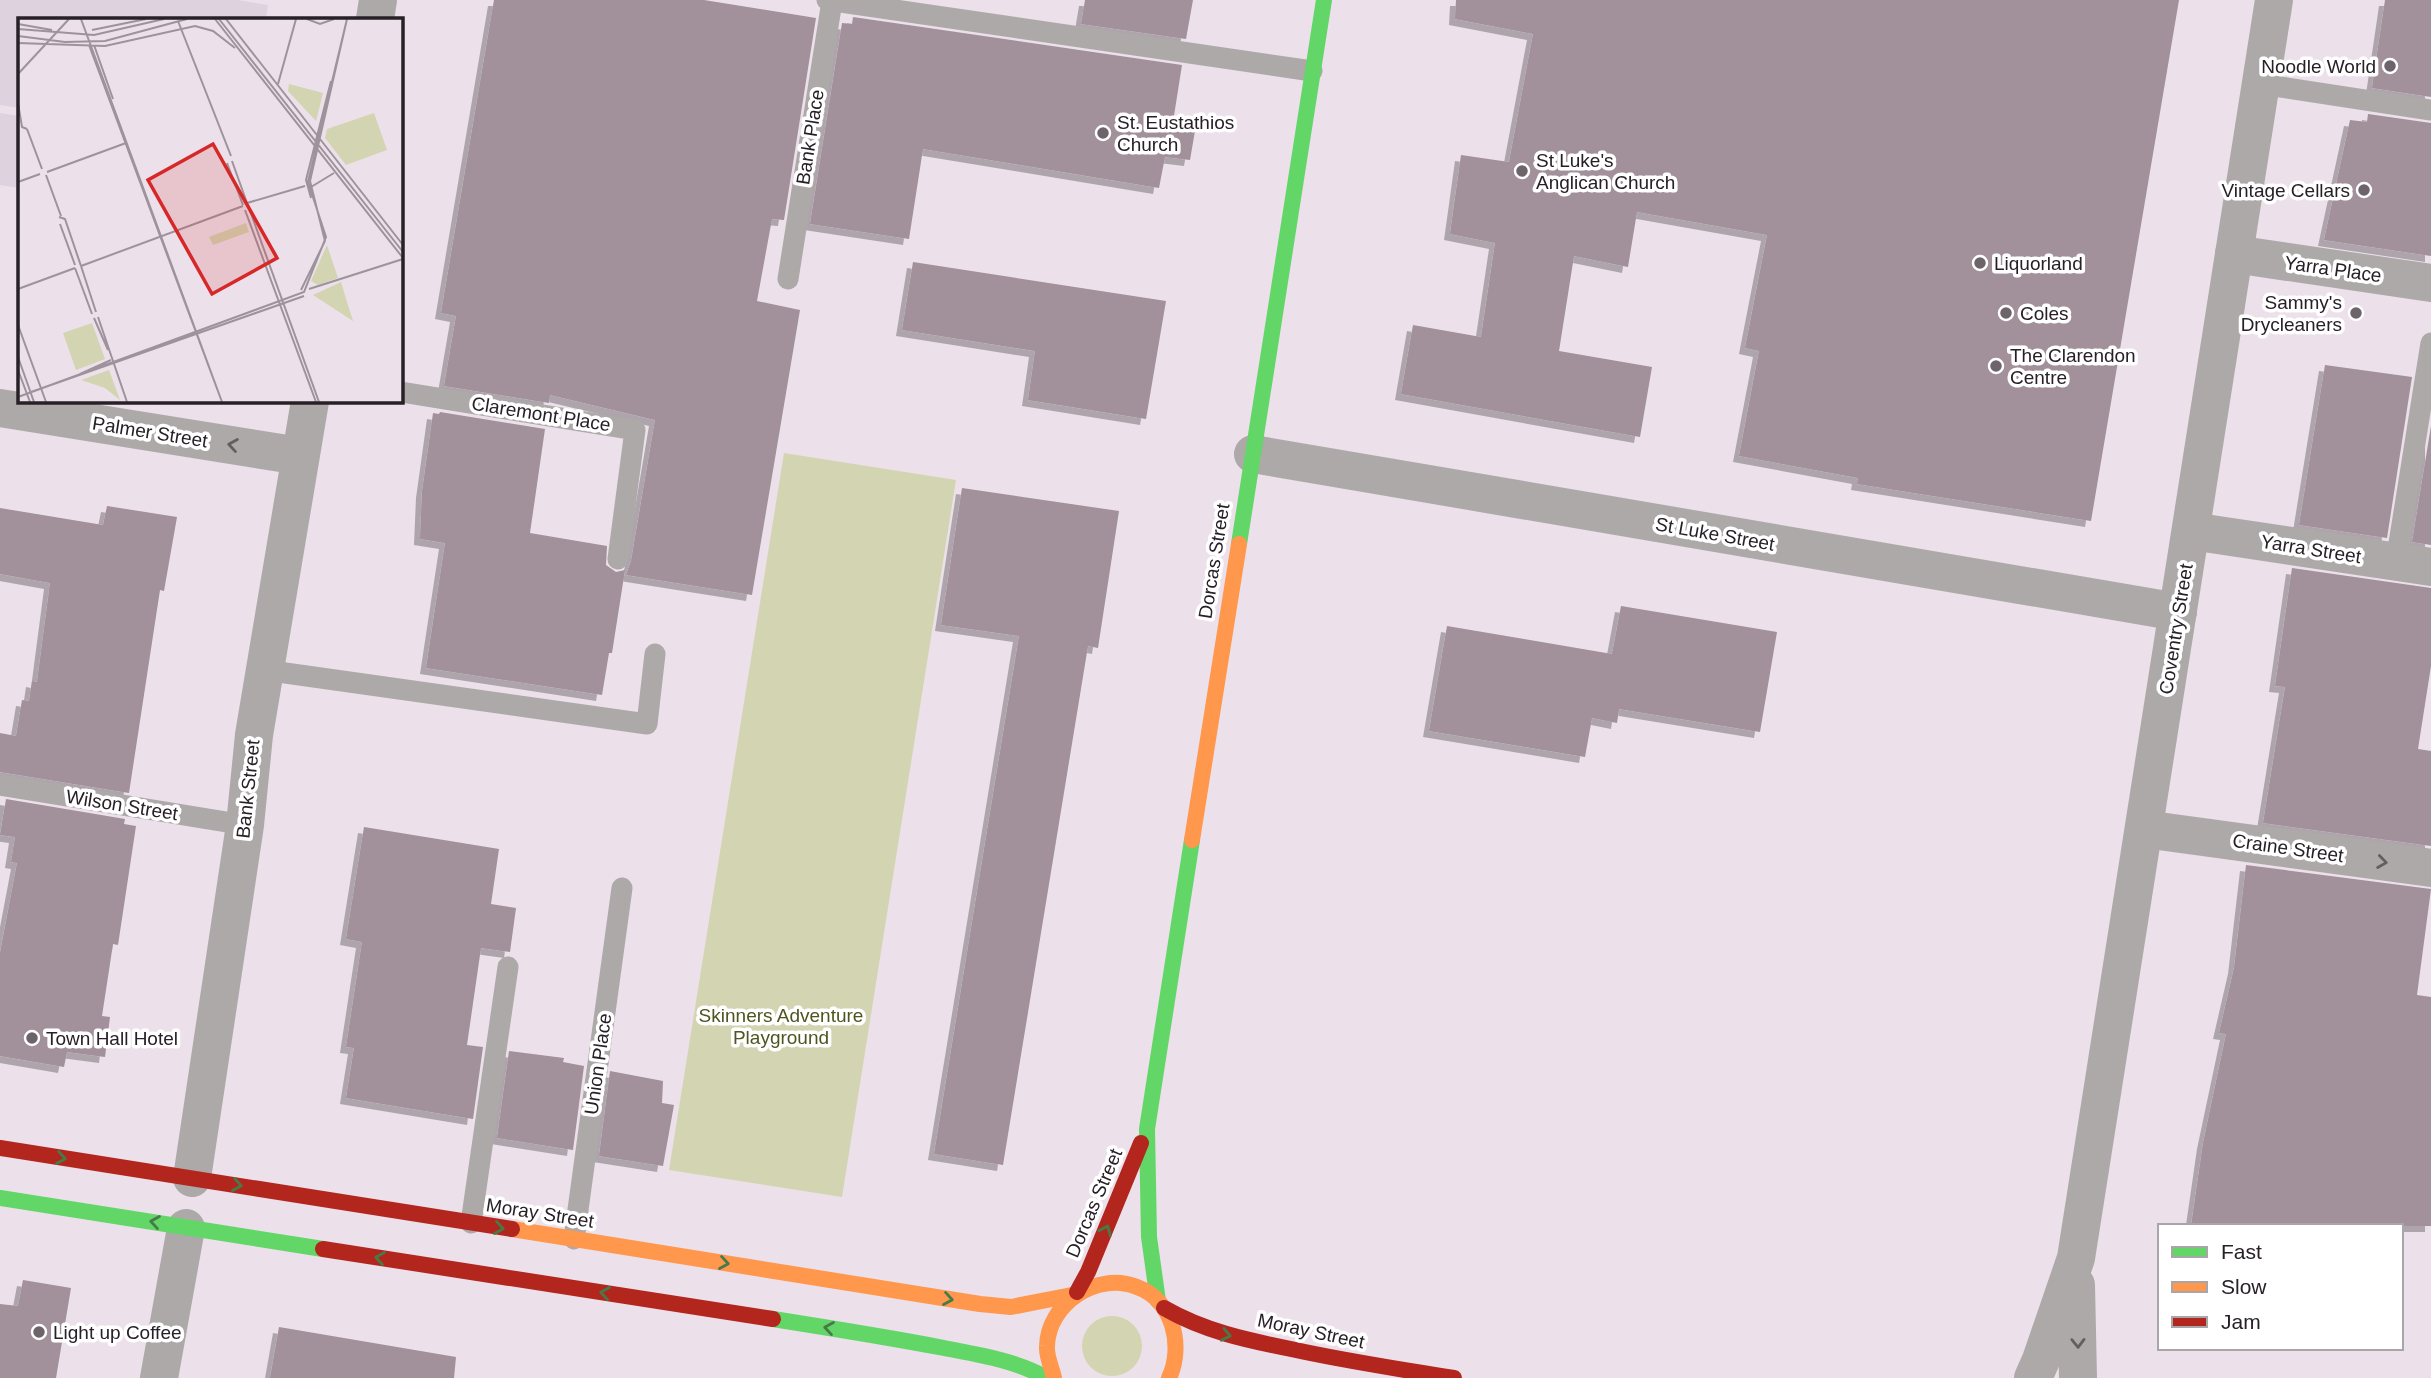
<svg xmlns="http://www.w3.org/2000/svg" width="2431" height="1378" font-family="Helvetica,sans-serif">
<defs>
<filter id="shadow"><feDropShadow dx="-6" dy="6" stdDeviation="0" flood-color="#0004"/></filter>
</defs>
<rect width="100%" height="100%" fill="#ece0ea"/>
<g fill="#dfd2df">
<path d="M0,0H238L268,5L266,19H19V108L0,105Z"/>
<path d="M0,113L19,116V188L0,185Z"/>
</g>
<g fill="#d3d4b2">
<path d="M784,453L956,480L842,1197L669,1170Z"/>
<circle cx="1112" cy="1346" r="30"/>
</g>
<g fill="#a2909a" filter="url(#shadow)">
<path d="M494,0H704L816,18L784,220L772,219L757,301L800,310L752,595L626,575L631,561L655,420L550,395L549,403L444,386L456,316L441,313Z"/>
<path d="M1085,0H1193L1186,39L1081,24Z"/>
<path d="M1456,0H2179L2091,521L1857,484L1858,478L1739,456L1759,351L1745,348L1767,235L1637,212L1628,267L1574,256L1559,351L1652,367L1640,437L1401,394L1413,325L1481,337L1495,243L1450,234L1461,155L1509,162L1533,34L1455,19Z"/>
<path d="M2385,0H2431V97L2372,88Z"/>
<path d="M853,17L1182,65L1173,122L1196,125L1190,160L1165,157L1159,188L923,149L909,239L810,224L842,23L852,24Z"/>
<path d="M2368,114L2431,123V256L2324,240L2350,120L2367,122Z"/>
<path d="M913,262L1166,301L1146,419L1028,400L1035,351L902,330Z"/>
<path d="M2325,365L2412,377L2387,538L2299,525Z"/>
<path d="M440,412L545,429L530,533L607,546L606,565L616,572L625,570L612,653H609L602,695L426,668L445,543L420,539L422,492L433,413L439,414Z"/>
<path d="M2431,426V545L2412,542Z"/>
<path d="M962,488L1119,511L1098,648L1088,646L1003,1165L934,1154L1019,636L941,625Z"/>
<path d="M107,506L177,517L164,591L160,590L129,793L0,772V733L16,736L22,700L29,701L32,681L37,682L50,583L0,574V508L103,525Z"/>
<path d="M2292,568L2431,588V666L2418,749L2431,751V846L2263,823L2285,687L2275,686Z"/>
<path d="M1621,606L1777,632L1760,732L1619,709L1617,723L1592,718L1585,757L1429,731L1447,626L1612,654Z"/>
<path d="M6,799L125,819L124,824L136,826L118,945L113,944L102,1016L110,1017L105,1057L67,1052L64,1067L0,1056V953L17,863L11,862L15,837L0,835Z"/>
<path d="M364,827L499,849L491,904L516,908L510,952L481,948L467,1045L483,1047L473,1119L346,1098L354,1048L346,1047L362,942L346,939Z"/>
<path d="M2246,865L2431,889L2417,995L2431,997V1226H2191L2203,1143L2226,1034L2219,1033L2234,968Z"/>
<path d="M509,1051L564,1058L563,1062L584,1066L573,1150L497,1138Z"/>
<path d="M610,1071L663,1081L662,1103L674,1105L663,1166L599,1156Z"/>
<path d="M23,1280L71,1288L56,1378H0V1304L18,1306Z"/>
<path d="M279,1327L456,1357L454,1378H270Z"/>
</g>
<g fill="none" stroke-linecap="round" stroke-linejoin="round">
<g stroke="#ada9a9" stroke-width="21">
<path d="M827,0L1312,71"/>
<path d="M2261,84L2431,110"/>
<path d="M788,279L832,1"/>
<path d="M401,392L635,430L618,559"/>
<path d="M2396,562L2431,343"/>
<path d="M264,670L647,724L655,654"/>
<path d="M0,785L245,825"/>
<path d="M471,1223L508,967"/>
<path d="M574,1239L622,888"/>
</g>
<g stroke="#ada9a9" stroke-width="38">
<path d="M375,19L378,0"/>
<path d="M2234,254L2431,283"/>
<path d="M0,408L300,456"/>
<path d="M1253,454L2178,612"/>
<path d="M2191,531L2431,567"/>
<path d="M2144,829L2431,868"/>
<path d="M192,1178L245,825L254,735L310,401"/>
<path d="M2076,1285L2078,1378"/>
<path d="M159,1378L186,1228"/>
<path d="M2033,1378L2041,1360L2076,1258L2274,0"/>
</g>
<g stroke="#63d668" stroke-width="16">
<path d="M1239,544L1324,0"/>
<path d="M0,1198L323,1249"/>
<path d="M1158,1301L1149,1237L1147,1129L1192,840"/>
<path d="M773,1319C830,1328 887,1337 944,1348C980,1355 1014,1360 1047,1378"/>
</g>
<g stroke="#ff974d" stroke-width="16">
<path d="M1192,840L1239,544"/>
<path d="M512,1229L980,1304L1011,1307L1072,1295"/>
<path d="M1054,1378C1052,1368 1046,1356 1047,1346C1048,1304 1096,1271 1137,1287C1173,1300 1184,1346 1169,1378"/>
</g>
<g stroke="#b3261e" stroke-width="16">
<path d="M0,1148L512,1229"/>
<path d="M323,1249L773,1319"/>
<path d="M1077,1292L1088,1272L1141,1143"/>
<path d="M1164,1308C1204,1331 1246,1340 1291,1349C1345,1361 1399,1369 1454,1378"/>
</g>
</g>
<defs><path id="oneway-chevron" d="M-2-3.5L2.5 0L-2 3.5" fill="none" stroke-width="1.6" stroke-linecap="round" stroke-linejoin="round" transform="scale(1.75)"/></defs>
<g stroke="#645e62">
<use href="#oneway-chevron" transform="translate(233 445) rotate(-171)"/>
<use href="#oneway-chevron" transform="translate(2382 862) rotate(8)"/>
<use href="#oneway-chevron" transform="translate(2078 1343) rotate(89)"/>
</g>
<g stroke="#467b48">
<use href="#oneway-chevron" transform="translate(61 1158) rotate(9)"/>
<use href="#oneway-chevron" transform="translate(237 1185) rotate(9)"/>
<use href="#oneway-chevron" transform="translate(155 1222) rotate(-171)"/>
<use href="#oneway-chevron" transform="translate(499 1228) rotate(9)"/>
<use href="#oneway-chevron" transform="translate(1106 1230) rotate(-67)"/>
<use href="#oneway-chevron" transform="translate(380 1258) rotate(-171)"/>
<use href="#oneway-chevron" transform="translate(724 1263) rotate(9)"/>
<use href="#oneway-chevron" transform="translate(605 1293) rotate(-171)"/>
<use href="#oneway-chevron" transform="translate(948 1299) rotate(9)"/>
<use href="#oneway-chevron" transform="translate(829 1328) rotate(-171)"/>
<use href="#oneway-chevron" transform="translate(1226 1335) rotate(12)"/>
</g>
<g fill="#6d636b" stroke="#fff" stroke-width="2.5">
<circle cx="2390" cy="66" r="7"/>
<circle cx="1103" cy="133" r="7"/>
<circle cx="1522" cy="171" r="7"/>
<circle cx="2364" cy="190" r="7"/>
<circle cx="1980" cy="263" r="7"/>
<circle cx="2006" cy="313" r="7"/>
<circle cx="2356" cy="313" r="7"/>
<circle cx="1996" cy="366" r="7"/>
<circle cx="32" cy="1038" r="7"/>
<circle cx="39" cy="1332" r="7"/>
</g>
<g text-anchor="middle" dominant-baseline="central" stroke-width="7" stroke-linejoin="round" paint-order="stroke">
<g font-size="19" fill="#282027" stroke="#fff" text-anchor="start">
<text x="2376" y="66" text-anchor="end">Noodle World</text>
<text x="1117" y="122">St. Eustathios<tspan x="1117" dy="22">Church</tspan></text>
<text x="1536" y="160">St Luke's<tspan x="1536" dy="22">Anglican Church</tspan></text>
<text x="2350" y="190" text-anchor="end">Vintage Cellars</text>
<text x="1994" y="263">Liquorland</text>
<text x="2342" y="302" text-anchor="end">Sammy's<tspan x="2342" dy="22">Drycleaners</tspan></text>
<text x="2020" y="313">Coles</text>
<text x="2010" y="355">The Clarendon<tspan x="2010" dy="22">Centre</tspan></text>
<text x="46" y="1038">Town Hall Hotel</text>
<text x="53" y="1332">Light up Coffee</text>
</g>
<g font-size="19" fill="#282027" stroke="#fff">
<text transform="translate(810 137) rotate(-81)">Bank Place</text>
<text transform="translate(2333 269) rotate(8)">Yarra Place</text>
<text transform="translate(541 414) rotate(9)">Claremont Place</text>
<text transform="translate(150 432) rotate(9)">Palmer Street</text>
<text transform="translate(1715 534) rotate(10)">St Luke Street</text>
<text transform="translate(2311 549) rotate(9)">Yarra Street</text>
<text transform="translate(1214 561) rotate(-81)">Dorcas Street</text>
<text transform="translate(2176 629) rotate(-81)">Coventry Street</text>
<text transform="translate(248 789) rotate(-84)">Bank Street</text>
<text transform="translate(122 805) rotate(9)">Wilson Street</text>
<text transform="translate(2288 848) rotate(8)">Craine Street</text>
<text transform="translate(598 1064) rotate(-82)">Union Place</text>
<text transform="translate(1094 1203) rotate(-67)">Dorcas Street</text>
<text transform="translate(540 1213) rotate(9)">Moray Street</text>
<text transform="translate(1311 1331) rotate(12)">Moray Street</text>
</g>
<g font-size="19" fill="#4e551f" stroke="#fff">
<text x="781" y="1015">Skinners Adventure<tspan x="781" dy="22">Playground</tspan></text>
</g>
</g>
<g transform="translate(18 18)">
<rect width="385" height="385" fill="#ece0ea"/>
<path d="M271,66L305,75L298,103L270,73ZM356,95L369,132L328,147L307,120L309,111ZM228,205L231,214L195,227L191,219ZM309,227L320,260L300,267L293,263ZM323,264L329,284L335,303L295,277ZM74,305L87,341L58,352L45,315ZM91,352L102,382L87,370L63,362Z" fill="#d3d4b2"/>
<path fill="none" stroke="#9e939c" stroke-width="2" d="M63,1L204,384M197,1L385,240M201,1L385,234M208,1L385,227M289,1L302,6L316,1M160,3L213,138M0,6L34,12M0,11L76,17L146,1M74,12L128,1M0,18L47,24L87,23L169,1M0,25L87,28L177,8L195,13L217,30M71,27L204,384M76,27L95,81M0,56L51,1M260,66L278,1M0,85L4,109L9,111M9,111L24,151M214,143L229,185M209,145L225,187M29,154L108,125M28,157L43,198M0,164L22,156M293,169L316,155M293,180L288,162L313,63M229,185L287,168M231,190L301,384M227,192L298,384M41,199L47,201L63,248M42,206L57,247M63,248L225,188M63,248L78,294M57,250L74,296M0,271L57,250M291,271L385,241M283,272L307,223L292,163L329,1M80,299L109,384M76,300L90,332M0,307L28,384M0,339L16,384M0,352L12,384M62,356L93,342M13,374L286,278M0,379L286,274L308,219L290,164L329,1"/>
<path fill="#d62828" fill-opacity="0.15" stroke="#d62828" stroke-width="3.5" d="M195,126L259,240L194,276L130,162Z"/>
<rect width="385" height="385" fill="none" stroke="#282027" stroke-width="3.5"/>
</g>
<rect x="2158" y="1224" width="245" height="126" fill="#ffffff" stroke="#a9a6a9" stroke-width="2"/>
<rect x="2172" y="1247" width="35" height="10" fill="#63d668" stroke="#a9a6a9" stroke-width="2"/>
<text x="2221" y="1259" font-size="21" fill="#282027">Fast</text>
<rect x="2172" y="1282" width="35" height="10" fill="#ff974d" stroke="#a9a6a9" stroke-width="2"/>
<text x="2221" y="1294" font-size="21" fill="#282027">Slow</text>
<rect x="2172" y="1317" width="35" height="10" fill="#b3261e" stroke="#a9a6a9" stroke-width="2"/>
<text x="2221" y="1329" font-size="21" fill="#282027">Jam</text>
</svg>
